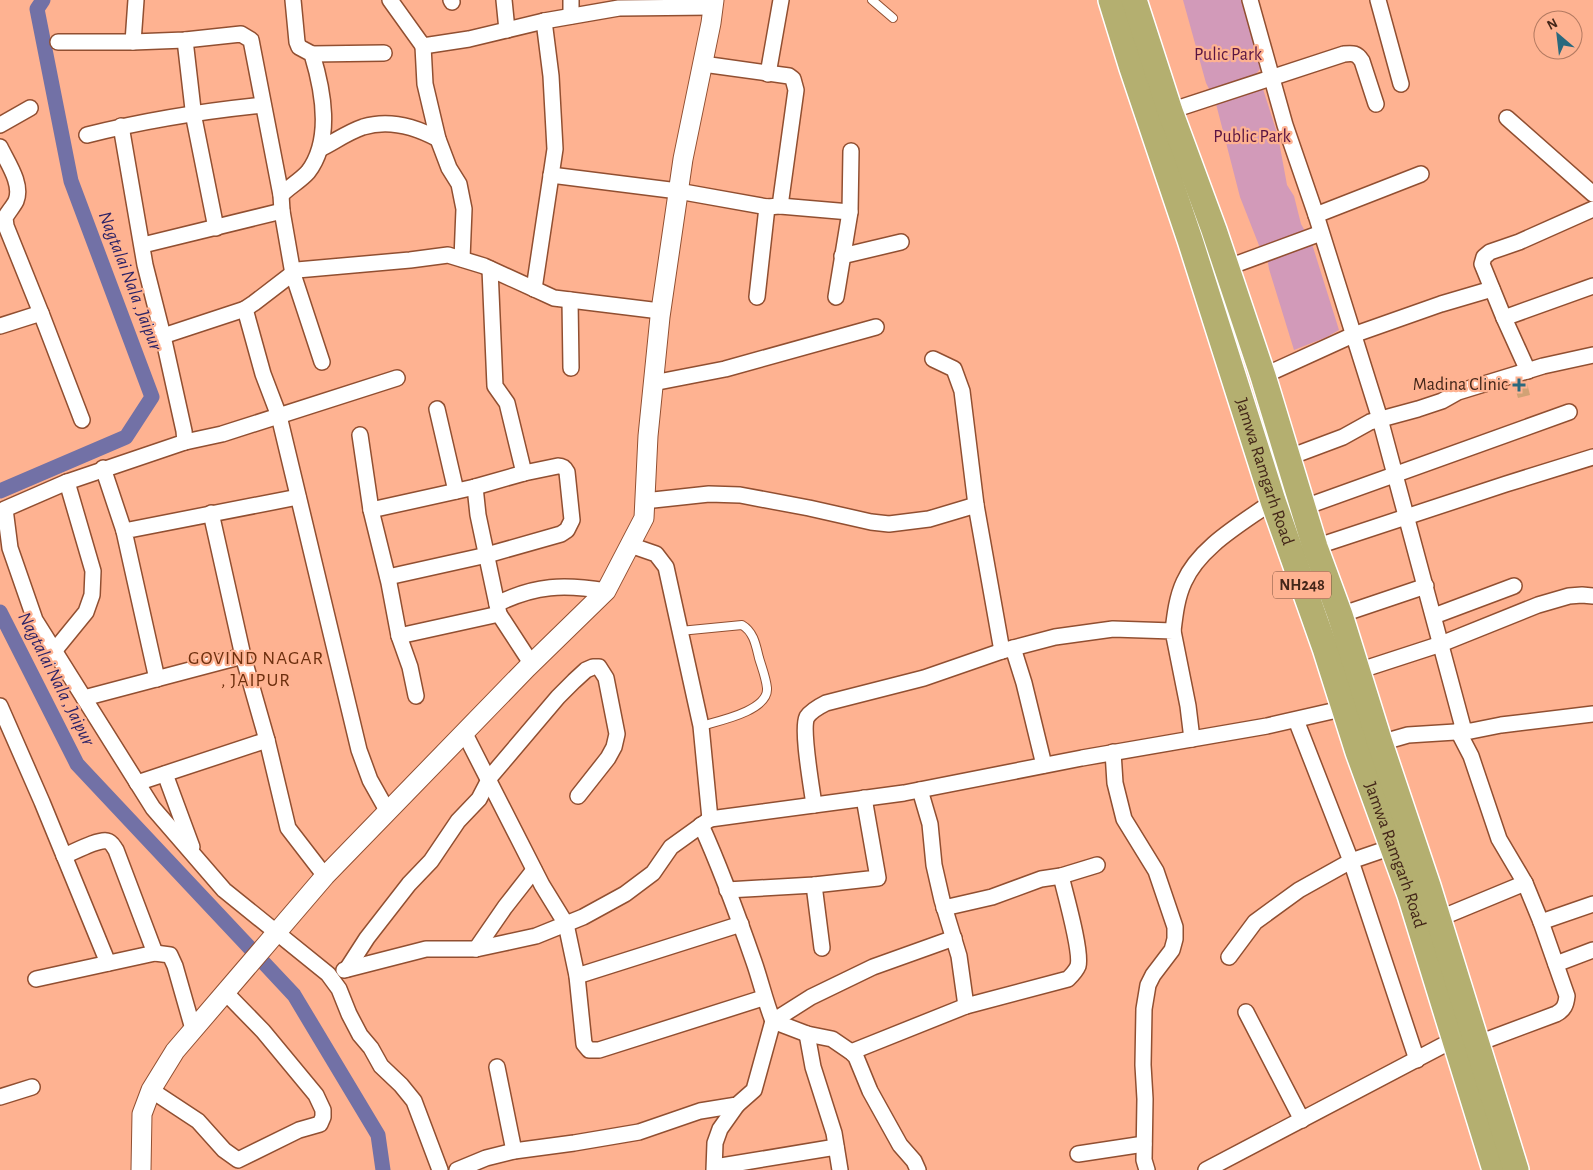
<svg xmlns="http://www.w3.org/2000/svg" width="1593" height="1170" font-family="'Alegreya Sans',sans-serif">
<rect width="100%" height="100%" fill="#feb291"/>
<g fill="#d29ab9">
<path d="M1183,0H1241L1263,66L1252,78L1211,93L1206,83Z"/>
<path d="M1263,89L1278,136L1287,185L1294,196L1301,224L1312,244L1339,330L1327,337L1294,350L1269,269L1267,257L1262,253L1240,197L1215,100L1252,90Z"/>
</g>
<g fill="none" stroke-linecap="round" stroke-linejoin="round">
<g stroke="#7271a6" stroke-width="15">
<path d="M0,491L126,437L152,397L71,181L37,9L43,0"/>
<path d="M0,612L77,764L294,995L378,1135L383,1170"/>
</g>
</g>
<path fill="#d1a275" d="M1525,375L1530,395L1518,398L1512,378Z"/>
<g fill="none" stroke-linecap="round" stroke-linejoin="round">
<g stroke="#914f31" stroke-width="10">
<g id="service">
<path d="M872,0L893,18"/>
<path d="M680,631L742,625C754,632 756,646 759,658C762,668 766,678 767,688C769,711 718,721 701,726"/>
</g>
</g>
<g stroke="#914f31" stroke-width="18">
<g id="minor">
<path d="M136,0L133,42L185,40L241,34L251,40L281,195L282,211"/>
<path d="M390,0L423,46L469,39L544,21L619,8L713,7"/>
<path d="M451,0L452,2"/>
<path d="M504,0L507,30"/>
<path d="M1250,0L1285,125L1316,215L1380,419L1464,731"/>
<path d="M1378,0L1401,84"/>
<path d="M571,16V0"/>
<path d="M185,40L194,118L216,228"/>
<path d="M58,42H133"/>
<path d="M423,46L425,84L438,139L449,168L459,184L464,209L462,259"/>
<path d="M312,54L384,53"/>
<path d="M768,74L781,0"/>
<path d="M1170,111L1344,54C1353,53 1357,53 1362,61L1376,104"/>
<path d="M1507,118L1593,194"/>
<path d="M0,125L30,108"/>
<path d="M121,126L145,265L163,336L184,431L185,442L67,482L5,509L10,548L35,620L153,808L224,890L328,974L339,989L349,1014L360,1035L371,1048L381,1066L401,1085L414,1101L440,1170"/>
<path d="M87,135C146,120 203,111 263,105"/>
<path d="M0,147C7,162 23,184 16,201C13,207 8,212 5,218L6,226L41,313"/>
<path d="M320,149C334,142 348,132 363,127C389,119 414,126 438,139"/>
<path d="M551,175L678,191L767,207L780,206L796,90L793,79L789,76L703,64"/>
<path d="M281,195C289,187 301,180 308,172C333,139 323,90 312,54L299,47L297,42L293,0"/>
<path d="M780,206L850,212"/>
<path d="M1593,209L1519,242L1490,252L1484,257L1482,264L1504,318L1593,286"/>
<path d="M1316,215L1421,174"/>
<path d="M143,245L282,211L293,274L322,362"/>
<path d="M842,256L901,242"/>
<path d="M1226,268L1321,233"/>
<path d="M534,289L555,149L551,76L544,21"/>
<path d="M757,297L767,207"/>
<path d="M836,297L850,212L851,151"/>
<path d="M570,300L571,368"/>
<path d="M245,309L254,303L297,270L410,260L448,255L484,266L554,298L660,311"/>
<path d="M1504,318L1528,371"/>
<path d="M0,326L41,313L82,420"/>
<path d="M163,336L245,309L263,374L279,416L359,750L370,780L388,812"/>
<path d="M933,359L954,369L962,391L976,505L1002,651"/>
<path d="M1263,376L1353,335L1441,304L1492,289"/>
<path d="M653,383L725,369L876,327"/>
<path d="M437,409L456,491"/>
<path d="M360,435L371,510L389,583L399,636L410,667L416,696"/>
<path d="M185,442L222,434L397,378"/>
<path d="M1287,458L1343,437L1370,422L1418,409L1442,401L1458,392L1543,366L1593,355"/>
<path d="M103,468L124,531"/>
<path d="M475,487L478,515L499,614"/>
<path d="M644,501L709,494L740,495L809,508L871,522L889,524L929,519L976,505"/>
<path d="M1302,508L1569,412"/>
<path d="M371,510L475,487L524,473L507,403L495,386L490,269"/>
<path d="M630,545L656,554L666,567L701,726L710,819L904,793L1082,758L1267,726L1350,707"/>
<path d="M1315,547L1506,484L1593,457"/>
<path d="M388,577L487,555L561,534L567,530L572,520L567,472C565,468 563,466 558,466L524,473"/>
<path d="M497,604C535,585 564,584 606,591"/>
<path d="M1340,615L1426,586"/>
<path d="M1434,616L1514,586"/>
<path d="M1173,631C1175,614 1177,597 1184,582C1200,546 1243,523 1273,501"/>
<path d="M399,636L499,614L531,663"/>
<path d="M1013,648L1024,683L1044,765"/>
<path d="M55,650L86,612L92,595L93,571L67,482"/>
<path d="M1358,671L1441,644L1538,605L1569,596L1582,595L1593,596"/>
<path d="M157,679L124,531L298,497"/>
<path d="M84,698L243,656L211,513"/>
<path d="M0,706L42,802L108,963"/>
<path d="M1296,720L1351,861L1417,1060"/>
<path d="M1458,731L1471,756L1499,839L1525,883L1541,922L1567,996C1566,1005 1564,1010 1556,1014L1476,1044"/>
<path d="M464,732L542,885L566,924L577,976L584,1044L589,1050H599L763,998"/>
<path d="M267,740L288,828L325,876"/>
<path d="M1380,743L1408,735L1471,731L1501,725L1593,714"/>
<path d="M1113,752L1115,783L1124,819L1156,871L1175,927V939L1172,950L1153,975L1148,985L1144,1009L1143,1065L1145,1099L1144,1160L1147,1170"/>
<path d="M165,774L192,847"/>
<path d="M137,783L267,740L243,656"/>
<path d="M920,790L930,824L934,865L942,900L959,956L966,1006L1068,979C1072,975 1076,971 1078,966C1082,952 1065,893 1061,876"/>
<path d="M814,805C812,789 801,729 807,717C811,711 820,706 826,703L924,678L1002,651L1055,637L1113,629L1173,631L1188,706L1192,739"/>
<path d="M701,825C721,869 738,916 754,962C761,982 765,1001 773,1021L811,997L873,967L954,938"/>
<path d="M64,856C74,852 98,839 107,841C112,842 113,846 116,850L155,953"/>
<path d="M814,885L822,948"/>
<path d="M727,890L814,885L878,878L864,798"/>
<path d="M944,908L992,897L1041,879L1061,876L1097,865"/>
<path d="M1438,919L1525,883"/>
<path d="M1541,922L1593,904"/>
<path d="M476,949L505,907L534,870"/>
<path d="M1229,957L1255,922L1299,890L1351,861L1392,847"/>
<path d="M1556,964L1593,950"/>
<path d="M347,969L367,938L409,884L431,861L458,821L479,799L491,776L558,697L574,681L586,670L593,667H599L606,678L617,734L614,747L608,758L578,796"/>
<path d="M344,970L426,949H476L504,943L536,936L583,917L625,894L653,873L671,847L710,819"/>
<path d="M577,976L741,924"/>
<path d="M36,979L155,953L170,955L175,966L193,1029"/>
<path d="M1246,1012L1302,1120"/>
<path d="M807,1034L813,1067L834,1133L840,1170"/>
<path d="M851,1052L966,1006"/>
<path d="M497,1067L514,1151"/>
<path d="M151,1090L198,1121L224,1150L238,1160L299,1130L320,1124L323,1117V1110L316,1095L263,1031L225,992"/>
<path d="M0,1097L32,1087"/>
<path d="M1078,1154L1144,1144"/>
<path d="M715,1167L836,1147"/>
<path d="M457,1170L486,1158L514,1151L574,1143L639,1132L700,1111L737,1105L754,1090L773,1021L807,1034L832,1039L851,1052L856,1057L870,1091L900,1145L914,1161L918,1170"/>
<path d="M714,1170L715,1143L720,1129L737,1105"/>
<path d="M1206,1170L1455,1039"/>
</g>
</g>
<g stroke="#914f31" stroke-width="21">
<path id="tertiary" d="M141,1170L142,1114L151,1090L175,1051L325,876L527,668L606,591L644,518L648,436L660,317L683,159L711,23L714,0"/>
</g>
<g stroke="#fff" stroke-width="28">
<g id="trunk">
<path id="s1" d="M1111,0L1132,68L1190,240L1273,501L1325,648L1358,752L1410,895L1495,1170"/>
<path d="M1134,0L1170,111L1214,230L1263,376L1315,547L1340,615L1380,743L1428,886L1516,1170"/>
</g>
</g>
<use href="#service" stroke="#fff" stroke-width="8"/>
<use href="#minor" stroke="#fff" stroke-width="15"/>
<use href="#tertiary" stroke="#fff" stroke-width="19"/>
<use href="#trunk" stroke="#b4af70" stroke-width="25"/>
</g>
<path fill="#2a697e" stroke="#feb291" stroke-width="2" d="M1516.5 377.5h5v5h5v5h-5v5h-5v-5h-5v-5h5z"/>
<g text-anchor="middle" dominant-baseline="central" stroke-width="4.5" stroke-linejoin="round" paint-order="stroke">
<rect fill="#feb291" stroke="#7b503d" stroke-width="1" x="1273" y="571.5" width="58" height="27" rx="4"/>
<g font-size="16" font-weight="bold" fill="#432619">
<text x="1302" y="585">NH248</text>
</g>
<g font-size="18" fill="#591442" stroke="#feb291">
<text x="1228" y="55">Pulic Park</text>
<text x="1252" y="137">Public Park</text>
</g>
<g font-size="18" fill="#432619" stroke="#feb291" text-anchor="end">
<text x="1508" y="385">Madina Clinic</text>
</g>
<g font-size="18" fill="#432619" stroke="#feb291">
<text stroke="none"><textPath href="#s1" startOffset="496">Jamwa Ramgarh Road</textPath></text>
<text stroke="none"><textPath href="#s1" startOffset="901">Jamwa Ramgarh Road</textPath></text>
</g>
<g font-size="19" font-style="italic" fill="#2d2366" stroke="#feb291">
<text transform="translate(130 281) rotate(69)">Nagtalai Nala , Jaipur</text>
<text transform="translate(56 679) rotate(63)">Nagtalai Nala , Jaipur</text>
</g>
<g font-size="19" letter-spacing="1" fill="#6d2f0e" stroke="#feb291">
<text x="256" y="658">GOVIND NAGAR<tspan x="256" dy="22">, JAIPUR</tspan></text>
</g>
</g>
<g transform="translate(1558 35) rotate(332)"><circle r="24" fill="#feb291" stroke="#b37a61"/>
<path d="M0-4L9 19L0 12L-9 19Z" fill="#2a697e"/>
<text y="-8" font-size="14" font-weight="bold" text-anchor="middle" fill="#432619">N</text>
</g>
</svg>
